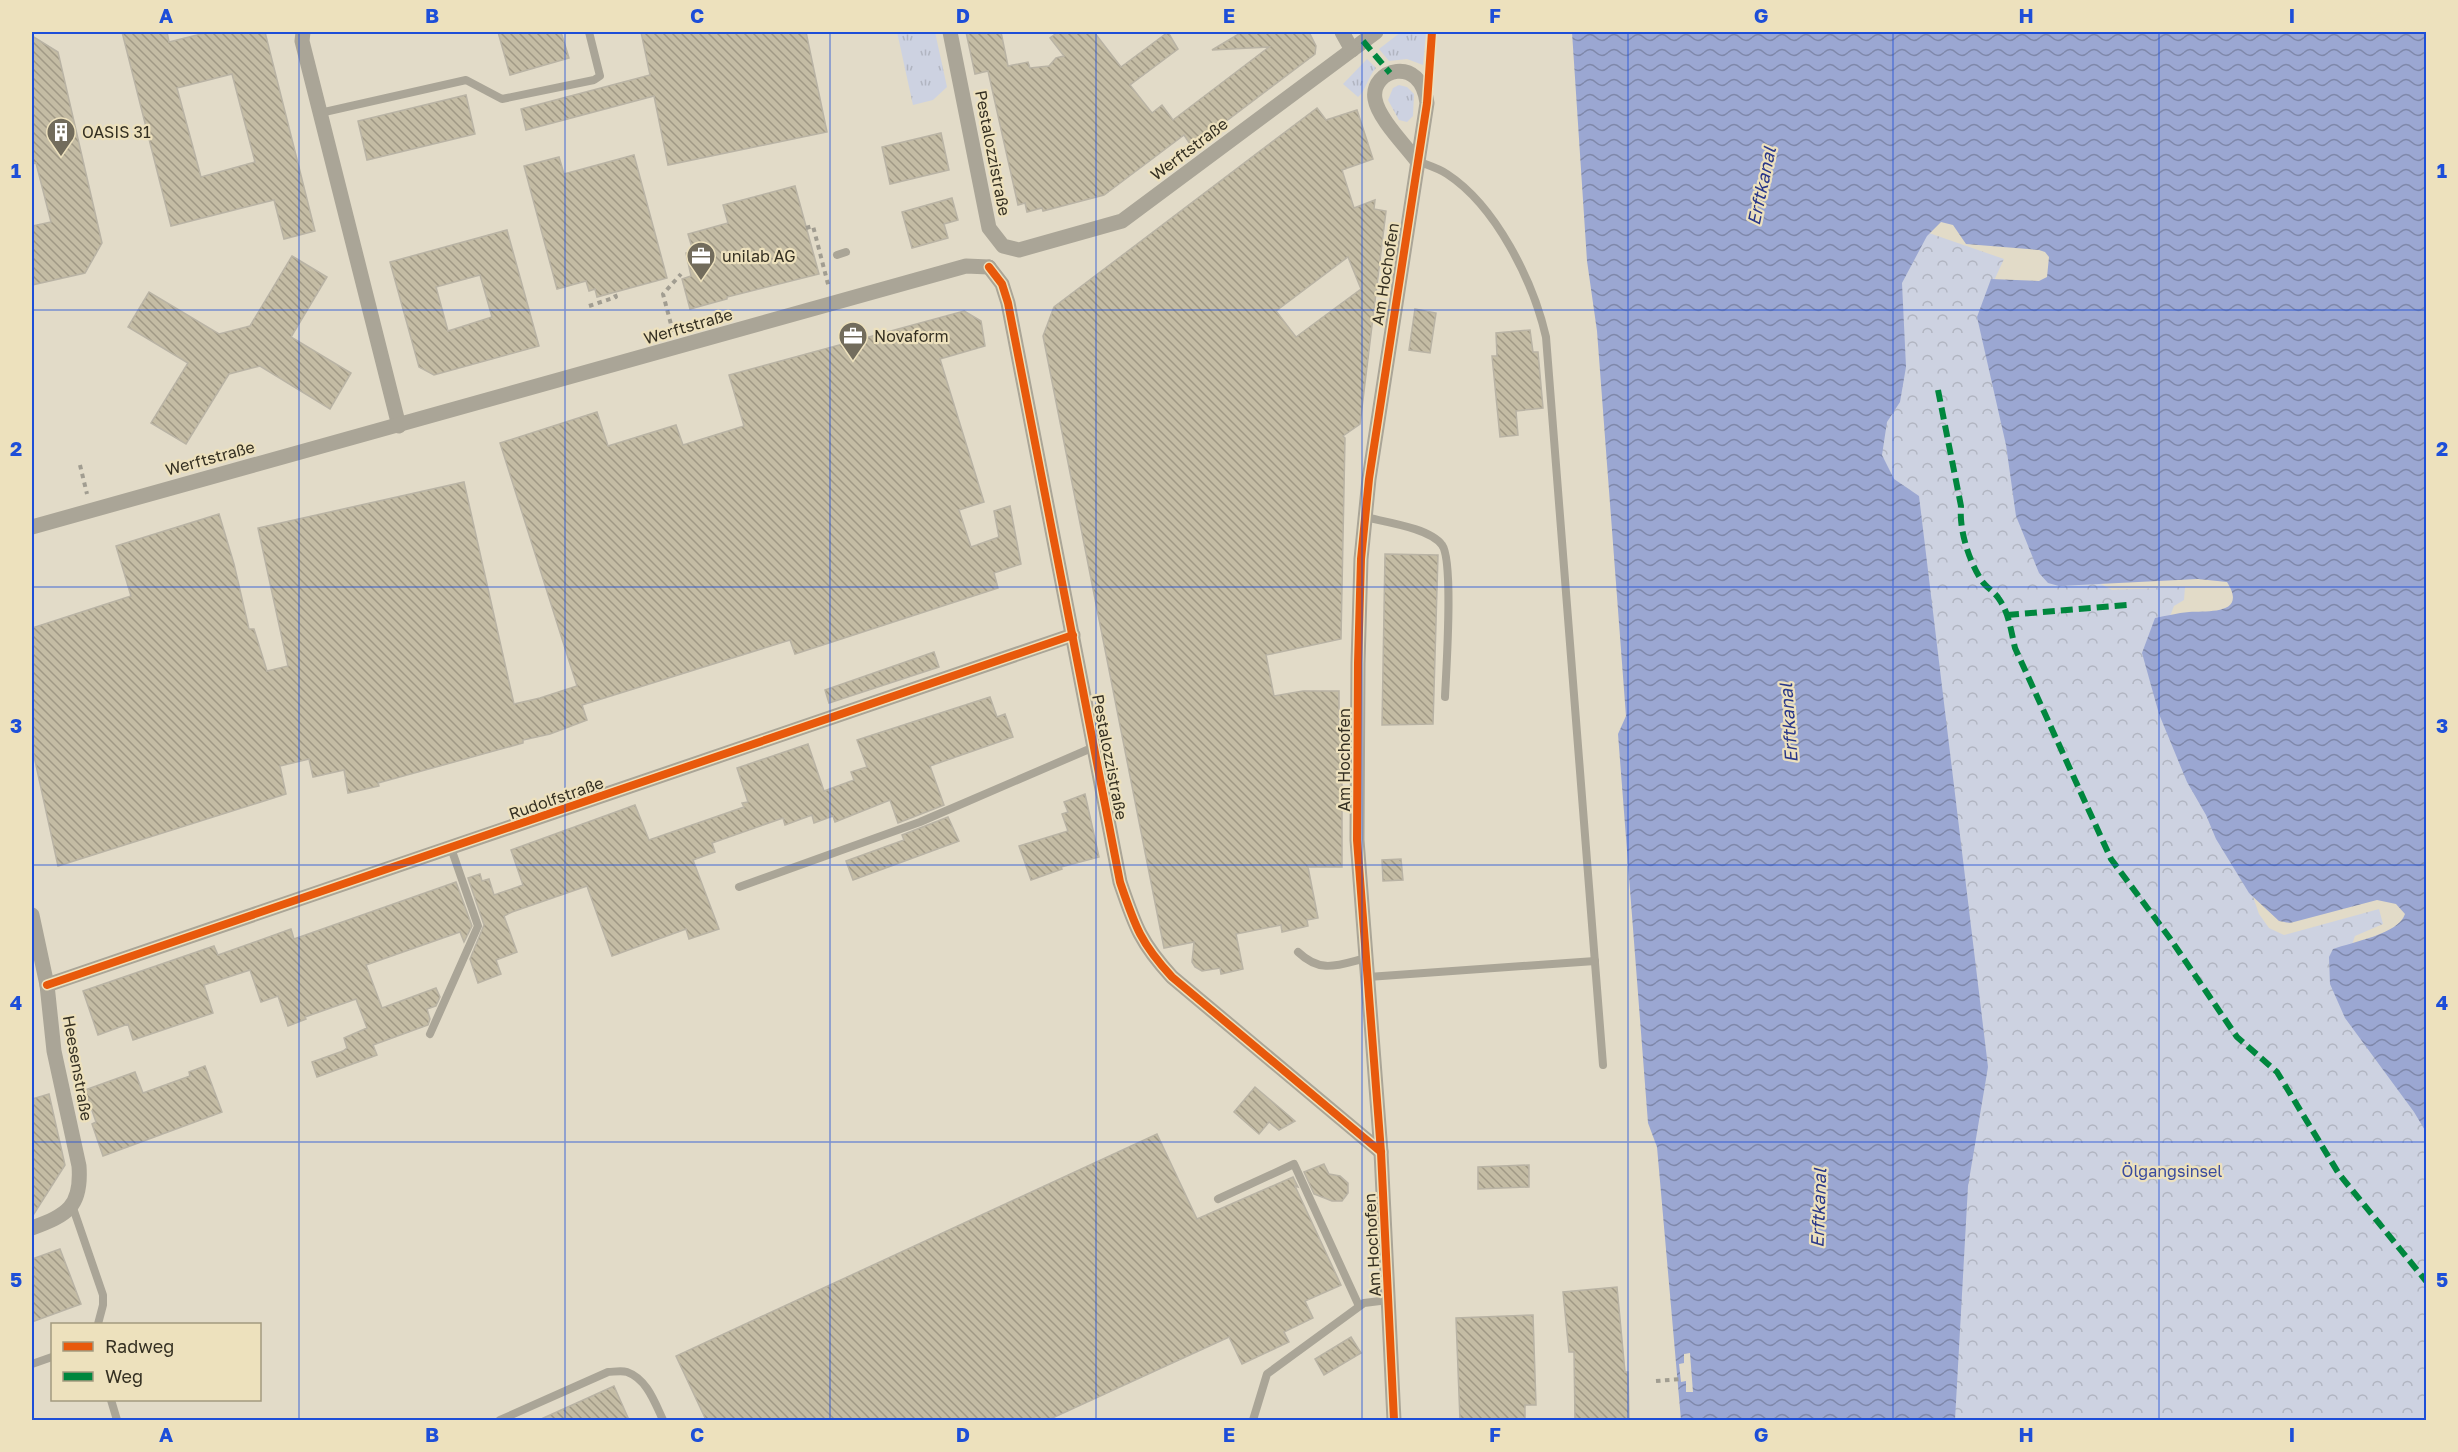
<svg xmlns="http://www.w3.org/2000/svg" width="2458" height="1452" font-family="'Golos Text',sans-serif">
<defs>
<pattern id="grass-tufts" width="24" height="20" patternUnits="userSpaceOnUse" patternTransform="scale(1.5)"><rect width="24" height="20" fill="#cdd2e1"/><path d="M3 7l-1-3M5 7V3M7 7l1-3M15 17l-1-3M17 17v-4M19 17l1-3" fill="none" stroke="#b1b5c1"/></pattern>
<pattern id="park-crowns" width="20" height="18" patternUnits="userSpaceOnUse" patternTransform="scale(1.5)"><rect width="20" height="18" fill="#cdd2e1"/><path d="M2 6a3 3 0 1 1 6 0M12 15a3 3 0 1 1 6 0" fill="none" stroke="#b1b5c1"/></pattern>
<pattern id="water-waves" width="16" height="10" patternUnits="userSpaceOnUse" patternTransform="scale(1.5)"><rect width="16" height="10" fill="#9ba7d2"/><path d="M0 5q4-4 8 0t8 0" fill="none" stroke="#7f88aa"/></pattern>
<pattern id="building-back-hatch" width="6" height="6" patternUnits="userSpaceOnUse" patternTransform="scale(1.5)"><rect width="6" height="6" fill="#c4bca4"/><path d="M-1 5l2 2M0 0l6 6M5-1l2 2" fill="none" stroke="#a09985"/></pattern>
</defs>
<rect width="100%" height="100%" fill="#e2dbc8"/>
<g fill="url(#grass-tufts)">
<path d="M897,32H935L947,87L933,100L913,105Z"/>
<path d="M1401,32H1426L1423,65L1407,59L1389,61L1379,49Z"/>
<path d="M1367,59L1376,68C1367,78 1366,91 1358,97L1343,84Z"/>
<path d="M1399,85L1407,87L1414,94L1413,116L1407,122L1399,120L1388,100L1393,88Z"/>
</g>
<path fill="url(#park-crowns)" d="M1903,224L2004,259L1991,287L2090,578L2112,590L2185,587L2184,600L2174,606L2165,629L2178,678L2259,914L2269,928L2284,935L2379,909L2383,924L2355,936L2345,965L2426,1118V1420H1924L1869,509Z"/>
<path fill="url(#water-waves)" d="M1572,32H2426V1132L2414,1112L2345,1018L2330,984L2329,957L2333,949C2352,942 2399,934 2405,914L2396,904L2377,900L2290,923L2279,921L2249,893L2216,839L2206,815L2187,782L2159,714L2142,653L2155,618C2166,616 2177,613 2189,612C2208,611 2248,615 2227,582L2198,579L2059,586L2048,583L2039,573L2016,516L2006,445L1977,317L1991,279L2039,281L2047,277L2049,257L2045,252L2039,250L1966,244L1953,225L1941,222L1927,236L1902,283L1906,367L1900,402L1887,422L1882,455L1894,479L1919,496L1988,1067L1968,1186L1955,1420H1681L1657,1147L1648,1123L1618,734L1626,716L1597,331L1587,261Z"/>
<path fill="#e2dbc8" d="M1690,1353L1693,1392H1686V1381L1681,1382L1679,1364L1684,1363V1354Z"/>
<g fill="url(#building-back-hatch)" stroke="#b9b3a4" stroke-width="1.5" fill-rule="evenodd">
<path d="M122,32H167L169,42L209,32H265L315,231L284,239L274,200L171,226ZM232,74L255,162L201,177L177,88Z"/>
<path d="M498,32H561L569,58L510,75Z"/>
<path d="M641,32H806L827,132L668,165L654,96L526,130L521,109L650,75Z"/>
<path d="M966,32H1001L1008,66L1028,62L1030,68L1049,66L1056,58L1064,56L1050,38L1058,32H1094L1121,67L1168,32L1178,49L1130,85L1152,113L1162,105L1173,120L1269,47L1212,50L1242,32H1309L1316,46L1315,54L1192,147L1184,135L1104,195L1043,211L1042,208L1027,212L1025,203L1018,205L988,71L975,74Z"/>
<path d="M32,36L58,52L102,243L85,273L32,285V226L51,222L36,163L32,164Z"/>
<path d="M466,95L475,134L367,160L358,121Z"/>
<path d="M1317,108L1326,120L1357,110L1373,159L1342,170L1354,208L1375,200L1374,209L1386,211L1360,424L1343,436L1345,438L1341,639L1266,655L1274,696L1303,691H1339V724H1342V867H1308L1318,918L1307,920L1308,926L1282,932L1281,925L1236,934L1243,969L1221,974L1220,968L1202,971L1195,967L1192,962L1194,942L1164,948L1043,336L1054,307ZM1348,257L1361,289L1296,337L1276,311Z"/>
<path d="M941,133L949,170L890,184L882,147Z"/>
<path d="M634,155L667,278L597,297L595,289L589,291L586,281L557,289L524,166L559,157L564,174Z"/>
<path d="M795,186L819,274L727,297V299L690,309L682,279L691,276L686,253L693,251L688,234L728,223L723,205Z"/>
<path d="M952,198L958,220L944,224L948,238L912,248L902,212Z"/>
<path d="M507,230L539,346L434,375L419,367L390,262ZM480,275L492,317L448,331L436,287Z"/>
<path d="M292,256L327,277L291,337L351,373L330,409L260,366L229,374L186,444L151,423L188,363L128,327L149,292L219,334L250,326Z"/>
<path d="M1415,309L1436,313L1430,353L1409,350Z"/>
<path d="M964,311L981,321L985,346L940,359L984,502L959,510L971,547L999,537L994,511L1010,506L1021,564L994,573L998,588L795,654L790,640L582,705L587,720L550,734L523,740V743L378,783L379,786L348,793L344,770L313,777L309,759L280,766L286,794L58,866L32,747V628L131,596L116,546L219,514L234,564L249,629H254L267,671L288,666L258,528L464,482L514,704L540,698L577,686L500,443L597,412L608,446L676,425L683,445L744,426L729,375Z"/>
<path d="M1530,330L1533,352H1538L1543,408L1516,411L1518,435L1500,437L1492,356H1497L1496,333Z"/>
<path d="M1385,554L1438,555L1433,724L1382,725Z"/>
<path d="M934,652L939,667L829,703L825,690Z"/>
<path d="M990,697L997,717L1005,714L1013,737L930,766L944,805L898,823L890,800L835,822L833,816L814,823L812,815L785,825L783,818L712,843L715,852L693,860L719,929L689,939L686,929L612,956L587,886L512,912L504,916L517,952L496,960L501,974L478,983L470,959L484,925L468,878L480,874L482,881L489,879L494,895L523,885L511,850L635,805L649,840L744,807L742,803L748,802L737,768L808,744L824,791L854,780L851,772L867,767L857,740Z"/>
<path d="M1085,794L1099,857L1061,867L1062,869L1031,880L1019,846L1068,831L1062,814L1068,812L1064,802Z"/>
<path d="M948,817L959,841L853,880L846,861L904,840L902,835Z"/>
<path d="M1401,859L1403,880L1383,881L1382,860Z"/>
<path d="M456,882L472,926L464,942L460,932L366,965L382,1008L436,988L440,997L436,1006L427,1009L430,1019L428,1025L373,1045L377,1055L317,1077L312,1062L343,1051L347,1048L344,1038L367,1028L356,999L305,1017L306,1019L288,1026L278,996L261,1002L250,970L204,985L213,1013L133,1040L128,1024L98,1035L83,991L214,946L218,955L291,929L294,939Z"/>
<path d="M205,1066L222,1112L103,1156L92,1124L96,1122L85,1090L135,1072L143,1093L190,1076L189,1072Z"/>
<path d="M1255,1087L1281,1109L1295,1121L1279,1130L1269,1122L1259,1134L1234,1112Z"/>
<path d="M49,1094L65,1165L32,1217V1099Z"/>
<path d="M1157,1134L1197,1219L1293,1177L1298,1187L1295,1186L1341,1285L1305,1301L1313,1318L1284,1332L1289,1342L1242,1364L1229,1337L1048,1420H706L676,1356Z"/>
<path d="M1324,1164L1329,1174L1340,1176L1348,1183V1193L1342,1201H1332L1314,1194L1304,1172Z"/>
<path d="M1529,1165V1187L1478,1189V1167Z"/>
<path d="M60,1249L81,1304L32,1322V1259Z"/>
<path d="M1617,1287L1625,1372H1628L1629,1420H1575L1574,1352H1569L1563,1292Z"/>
<path d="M1533,1315L1536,1405H1525V1420H1460L1456,1318Z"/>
<path d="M1351,1337L1361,1353L1324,1375L1315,1359Z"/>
<path d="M614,1386L629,1420H539Z"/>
</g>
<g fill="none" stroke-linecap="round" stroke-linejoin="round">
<g stroke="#a19d91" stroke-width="4" stroke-dasharray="4.5 4.5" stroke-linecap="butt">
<path d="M806,228L813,226L829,288"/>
<path d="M589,306L616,297L614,292"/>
<path d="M673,332L663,294L681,274"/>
<path d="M80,465L87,494"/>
<path d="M1656,1381L1681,1379"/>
</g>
<g stroke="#aaa597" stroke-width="8">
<path d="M1428,90L1432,32"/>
<path d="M320,113L466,80L502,99L594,80L600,76L589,32"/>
<path d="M1417,161C1427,165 1438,168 1447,174C1496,206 1533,281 1546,337L1603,1065"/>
<path d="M837,255L846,252"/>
<path d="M1365,517C1385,522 1430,528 1442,545C1454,561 1446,672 1445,697"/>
<path d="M739,887L920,822L1094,747"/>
<path d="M1298,952C1321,974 1338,965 1366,958"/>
<path d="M1368,977L1595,961"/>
<path d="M430,1034L478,926L451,848"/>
<path d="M1218,1199L1294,1164L1359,1306"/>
<path d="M72,1205L103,1295V1305L98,1324"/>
<path d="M32,1364L52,1357"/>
<path d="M111,1400L117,1420"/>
<path d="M500,1420L608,1372C613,1372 621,1370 627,1372C647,1379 655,1403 663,1420"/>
<path d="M1253,1420L1267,1374L1364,1303L1388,1300"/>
</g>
<g stroke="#aaa597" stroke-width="15">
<path d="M303,32L302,41L399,426"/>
<path d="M950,32L989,228L1003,246L1019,250L1122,221L1376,32"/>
<path d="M1342,32L1352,50"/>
<path d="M989,267L1002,284L1008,303L1120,882C1135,926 1140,942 1172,977L1381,1152"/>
<path d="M32,527L966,266L989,267"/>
<path d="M32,915L47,985L54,1051L79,1166C82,1207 67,1215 32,1228"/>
<path d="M47,985L1073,635"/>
<path d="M1394,1420L1381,1152L1357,840L1358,663L1361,559L1369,479L1427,103C1421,54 1370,69 1375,99C1378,118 1405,145 1417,161"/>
</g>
<g stroke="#00873e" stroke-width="6" stroke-dasharray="12 6" stroke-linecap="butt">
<path d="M1363,41L1390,73"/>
<path d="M1938,390L1961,506C1959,529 1968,558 1980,578C1984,586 1994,591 1999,599C2009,613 2011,631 2015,648L2111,859L2169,937L2237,1037L2277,1072L2339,1174L2426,1281"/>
<path d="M2007,615L2127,605"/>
</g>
<g stroke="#ede1bd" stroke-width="11">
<g id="cycleway">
<path d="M989,267L1002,284L1008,303L1120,882C1135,926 1140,942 1172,977L1381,1152"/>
<path d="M47,985L1073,635"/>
<path d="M1394,1420L1381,1152L1357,840L1358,663L1361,559L1369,479L1427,103L1432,32"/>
</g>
</g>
<use href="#cycleway" stroke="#e8590c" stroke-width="8"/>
</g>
<path fill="none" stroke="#1d4ed8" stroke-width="1.5" stroke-opacity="0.55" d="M299,32V1420M565,32V1420M830,32V1420M1096,32V1420M1362,32V1420M1628,32V1420M1893,32V1420M2159,32V1420M32,310H2426M32,587H2426M32,865H2426M32,1142H2426"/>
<defs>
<g id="building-pin" transform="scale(1.5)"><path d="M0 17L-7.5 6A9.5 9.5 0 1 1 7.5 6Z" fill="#726c5c" stroke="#ede1bd"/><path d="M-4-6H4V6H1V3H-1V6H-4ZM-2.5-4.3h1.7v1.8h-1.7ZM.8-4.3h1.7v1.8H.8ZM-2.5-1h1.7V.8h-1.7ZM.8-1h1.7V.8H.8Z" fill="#fff"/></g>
<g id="office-pin" transform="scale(1.5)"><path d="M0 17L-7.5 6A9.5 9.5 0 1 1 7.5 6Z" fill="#726c5c" stroke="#ede1bd"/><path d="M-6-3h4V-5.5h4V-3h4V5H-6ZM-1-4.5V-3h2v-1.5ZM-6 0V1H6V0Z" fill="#fff"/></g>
</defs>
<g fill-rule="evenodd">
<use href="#building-pin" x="61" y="132"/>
<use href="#office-pin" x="701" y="256"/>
<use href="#office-pin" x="853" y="336"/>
</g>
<g text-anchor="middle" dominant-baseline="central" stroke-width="4.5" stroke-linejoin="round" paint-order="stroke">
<g font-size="16" fill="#353022" stroke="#ede1bd" text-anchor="start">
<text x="82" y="132">OASIS 31</text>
<text x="722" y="256">unilab AG</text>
<text x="874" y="336">Novaform</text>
</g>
<g font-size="16" fill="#353022" stroke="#ede1bd">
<text transform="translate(1189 149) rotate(-37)">Werftstraße</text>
<text transform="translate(993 153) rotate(79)">Pestalozzistraße</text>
<text transform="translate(1385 274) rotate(-81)">Am Hochofen</text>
<text transform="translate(688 326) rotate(-16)">Werftstraße</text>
<text transform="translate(210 458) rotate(-15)">Werftstraße</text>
<text transform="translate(1110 757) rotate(79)">Pestalozzistraße</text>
<text transform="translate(1344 760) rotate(-90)">Am Hochofen</text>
<text transform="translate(556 798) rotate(-19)">Rudolfstraße</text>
<text transform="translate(78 1068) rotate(80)">Heesenstraße</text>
<text transform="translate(1372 1245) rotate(-93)">Am Hochofen</text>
</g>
<g font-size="16" fill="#3a4b9e" stroke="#ede1bd">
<text x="2172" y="1171">Ölgangsinsel</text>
</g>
<g font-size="18" font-style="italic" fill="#293789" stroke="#ede1bd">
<text transform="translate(1761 186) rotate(-78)">Erftkanal</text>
<text transform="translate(1788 723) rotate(-94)">Erftkanal</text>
<text transform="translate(1818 1208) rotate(-88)">Erftkanal</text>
</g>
</g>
<rect width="2458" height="1452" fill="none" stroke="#ede1bd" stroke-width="66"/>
<rect x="51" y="1323" width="210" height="78" fill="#ede1bd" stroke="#a39a7f" stroke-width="1.5"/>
<rect x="63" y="1342" width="30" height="9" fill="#e8590c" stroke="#a39a7f" stroke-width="1.5"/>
<text x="105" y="1353" font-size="18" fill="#353022">Radweg</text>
<rect x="63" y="1372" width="30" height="9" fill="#00873e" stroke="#a39a7f" stroke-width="1.5"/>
<text x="105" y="1383" font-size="18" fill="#353022">Weg</text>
<rect x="33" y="33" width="2392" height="1386" fill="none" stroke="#1d4ed8" stroke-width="2"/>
<g font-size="20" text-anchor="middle" font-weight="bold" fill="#1d4ed8">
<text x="166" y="23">A</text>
<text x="432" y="23">B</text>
<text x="697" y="23">C</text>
<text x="963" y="23">D</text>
<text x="1229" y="23">E</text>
<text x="1495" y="23">F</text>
<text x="1761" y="23">G</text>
<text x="2026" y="23">H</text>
<text x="2292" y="23">I</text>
<text x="16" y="178">1</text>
<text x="2442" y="178">1</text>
<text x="16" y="456">2</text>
<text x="2442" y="456">2</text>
<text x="16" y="733">3</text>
<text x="2442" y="733">3</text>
<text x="16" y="1010">4</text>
<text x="2442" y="1010">4</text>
<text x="16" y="1287">5</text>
<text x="2442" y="1287">5</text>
<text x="166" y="1442">A</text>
<text x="432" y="1442">B</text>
<text x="697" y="1442">C</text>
<text x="963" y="1442">D</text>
<text x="1229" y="1442">E</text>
<text x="1495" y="1442">F</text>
<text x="1761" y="1442">G</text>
<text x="2026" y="1442">H</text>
<text x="2292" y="1442">I</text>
</g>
</svg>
